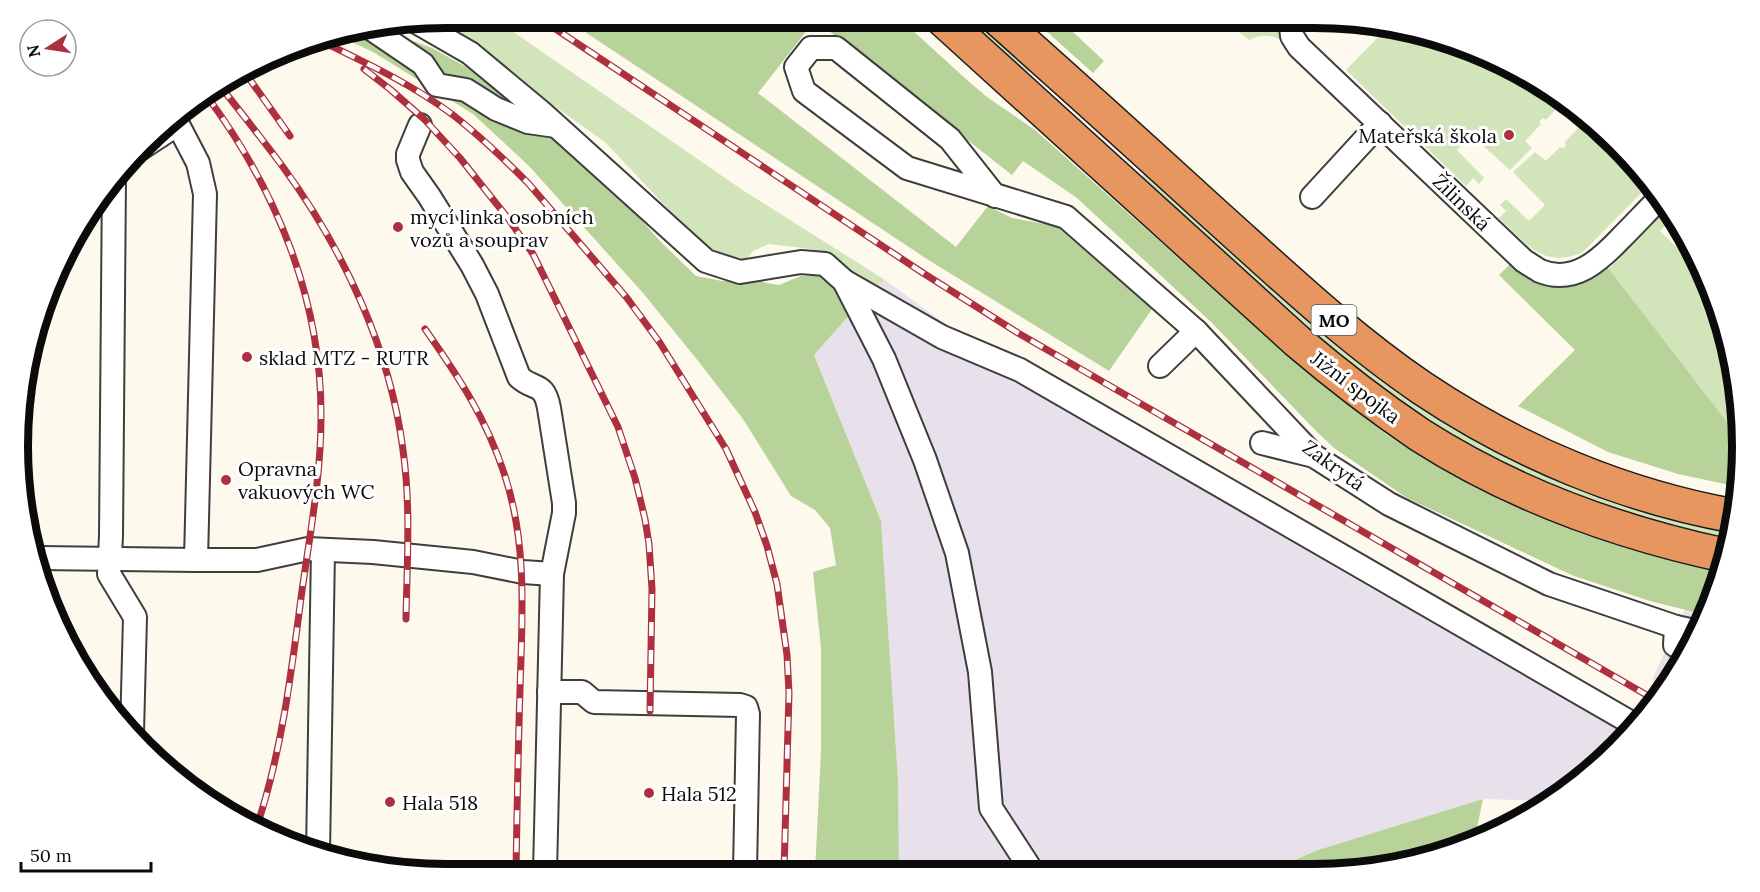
<svg xmlns="http://www.w3.org/2000/svg" width="1760" height="892" font-family="Lora,serif">
<rect width="100%" height="100%" fill="#fdf9ec"/>
<g fill="#e8e0ea">
<path d="M885,280L1029,385L1362,583L1629,731L1574,786L1548,801L1483,799L1318,850L1269,871L899,872L898,780L881,521L814,355L870,291Z"/>
<path d="M1685,609L1706,615L1698,635L1665,688L1652,680Z"/>
</g>
<g fill="#d2e4b9">
<path d="M446,18H493L744,191L885,280L870,291L833,262L812,249L769,244L753,251L747,259L728,260L704,247L605,142L433,20Z"/>
<path d="M962,19H975L1031,69L1025,76Z"/>
<path d="M1223,19H1281L1287,43C1274,35 1263,33 1249,40Z"/>
<path d="M1388,27L1424,33L1503,62L1564,100L1546,120L1543,118L1539,122L1541,124L1525,141L1532,148L1510,170L1471,135L1457,150L1484,178L1479,184L1473,178L1466,186L1346,70Z"/>
<path d="M1587,119L1636,164L1650,184L1583,252C1544,270 1525,243 1499,218L1506,211L1500,205L1506,199L1529,221L1545,205L1513,172L1535,152L1546,161L1560,147L1563,148L1566,145L1565,142Z"/>
<path d="M1145,173L1373,373L1428,412L1457,429L1732,532L1730,541C1613,516 1500,471 1400,404C1380,391 1362,374 1343,359C1272,303 1206,240 1139,179Z"/>
<path d="M1667,208L1674,217L1660,231L1703,273L1719,308L1738,390L1740,432L1734,431L1609,269Z"/>
</g>
<g fill="#b7d399">
<path d="M564,18H899L967,80L987,97L1035,130L1296,363L1387,435L1442,468L1490,493L1580,533L1628,549L1693,566L1722,572L1706,615L1650,601L1574,576L1407,498L1334,448L1317,432L1211,322L1077,198L1023,161L1012,175L815,20L758,93L956,247L988,206L1012,218L1056,226L1152,309L1109,371L930,261Z"/>
<path d="M1033,19H1059L1104,61L1093,73Z"/>
<path d="M374,30L394,34L432,48L468,68L518,104L603,177L660,241L696,276L722,281L758,280L766,283L779,285L801,276L820,275L832,281L851,313L814,355L881,521L898,780L899,872H815L821,751V648L813,572L836,565L830,528L815,510L791,496L743,419L699,362L643,293L529,166L473,114L373,52L339,36Z"/>
<path d="M1510,264L1521,271L1605,266L1609,269L1734,431L1740,432L1741,474L1739,487L1678,474L1608,452L1518,406L1575,350L1499,275Z"/>
<path d="M1483,799L1474,842L1362,870L1269,871L1318,850Z"/>
</g>
<g fill="none" stroke-linecap="round" stroke-linejoin="round">
<g stroke="#3e3e3e" stroke-width="26">
<g id="minor">
<path d="M1290,19L1292,36L1299,47L1524,261C1529,264 1535,268 1540,271C1574,285 1600,260 1621,238C1634,225 1647,211 1660,198"/>
<path d="M418,23L470,53L541,112L706,261L740,272L801,262L825,264L844,281L884,359L925,460L957,553L980,672L991,808L1032,871"/>
<path d="M373,30L423,64L437,85L466,90L496,109L528,122L556,126"/>
<path d="M420,125L408,154V160L412,172L429,196L472,265L487,294L519,377C534,391 544,381 549,408L564,503V513L552,574L545,873"/>
<path d="M140,149L178,124"/>
<path d="M114,178L111,536L109,574L135,617L132,732"/>
<path d="M995,196L950,139L836,48H811L796,67L804,91L907,168L1066,217L1196,331L1314,456L1389,504L1549,584L1676,627L1699,632"/>
<path d="M1312,197L1380,123"/>
<path d="M844,281L942,337L1020,370L1635,725"/>
<path d="M1160,366L1196,331"/>
<path d="M1262,443L1314,456"/>
<path d="M39,558L196,560L205,194L198,163L174,117"/>
<path d="M196,560H257L308,549L373,552L473,562L523,572L552,574"/>
<path d="M1676,627L1675,645L1688,652"/>
<path d="M549,692H582L594,702L740,705L746,707L748,714L745,872"/>
<path d="M318,853L323,550"/>
</g>
</g>
<g stroke="#1c1c1c" stroke-width="36">
<g id="highway">
<path d="M941,18L1297,341C1337,375 1377,406 1420,435C1514,495 1619,533 1728,556"/>
<path d="M998,19C1070,83 1142,148 1213,213C1281,274 1347,337 1422,388C1516,451 1623,496 1734,516"/>
</g>
</g>
<use href="#minor" stroke="#fff" stroke-width="22"/>
<use href="#highway" stroke="#e79660" stroke-width="33"/>
<g stroke="#ae303e" stroke-width="7">
<g id="rail">
<path d="M539,18L923,273L1018,333L1657,701"/>
<path d="M317,39C364,62 412,84 453,115C480,136 504,159 528,183L627,298L660,343L726,449L755,512L767,546L777,584L787,655L789,693L784,872"/>
<path d="M364,69L391,90L424,119L460,158L507,217L533,254L618,427L635,478L645,519L649,544L652,589L650,711"/>
<path d="M246,74L290,136"/>
<path d="M221,87C242,114 263,140 283,167C343,249 390,348 403,450C411,506 407,562 406,619"/>
<path d="M206,95C276,189 322,300 321,418C321,478 309,539 301,598C291,676 281,755 256,829"/>
<path d="M425,329C458,376 486,418 504,473C528,544 522,617 520,690C518,751 517,812 516,873"/>
</g>
</g>
<use href="#rail" stroke="#fff" stroke-width="4.5" stroke-dasharray="14" stroke-linecap="butt"/>
</g>
<g fill="#ae303e" stroke="#fff" stroke-width="2">
<circle cx="1509" cy="135" r="6"/>
<circle cx="398" cy="227" r="6"/>
<circle cx="247" cy="357" r="6"/>
<circle cx="226" cy="480" r="6"/>
<circle cx="649" cy="793" r="6"/>
<circle cx="390" cy="802" r="6"/>
</g>
<g text-anchor="middle" dominant-baseline="central" stroke-width="6" stroke-linejoin="round" paint-order="stroke">
<rect fill="#fff" stroke="#545454" stroke-width="1.5" x="1311.5" y="305" width="45" height="30" rx="4.5"/>
<g font-size="18" font-weight="bold" fill="#0b0b0b">
<text x="1334" y="320">MO</text>
</g>
<g font-size="20" fill="#0b0b0b" stroke="#fff" text-anchor="start">
<text x="1497" y="135" text-anchor="end">Mateřská škola</text>
<text x="410" y="216">mycí linka osobních<tspan x="410" dy="23">vozů a souprav</tspan></text>
<text x="259" y="357">sklad MTZ - RUTR</text>
<text x="238" y="468">Opravna<tspan x="238" dy="23">vakuových WC</tspan></text>
<text x="661" y="793">Hala 512</text>
<text x="402" y="802">Hala 518</text>
</g>
<g font-size="20" fill="#0b0b0b" stroke="#fff">
<text transform="translate(1462 202) rotate(44)">Žilinská</text>
<text transform="translate(1356 387) rotate(37)">Jižní spojka</text>
<text transform="translate(1334 465) rotate(36)">Zakrytá</text>
</g>
</g>
<path d="M0 0H1760V892H0ZM446 28H1314A418 418 0 0 1 1732 446V446A418 418 0 0 1 1314 864H446A418 418 0 0 1 28 446V446A418 418 0 0 1 446 28Z" fill="#fff" fill-rule="evenodd"/>
<path fill="none" stroke="#0b0b0b" stroke-width="8" d="M446 28H1314A418 418 0 0 1 1732 446V446A418 418 0 0 1 1314 864H446A418 418 0 0 1 28 446V446A418 418 0 0 1 446 28Z"/>
<g transform="translate(48 48) rotate(258)"><circle r="28" fill="#ffffff" stroke="#9d9d9d" stroke-width="1.5"/>
<path d="M0-4.5L10 22L0 15L-10 22Z" fill="#ae303e"/>
<text y="-9" font-size="16" font-weight="bold" text-anchor="middle" fill="#0b0b0b">N</text>
</g>
<path d="M21 862v9h130v-9" fill="none" stroke="#0b0b0b" stroke-width="3"/>
<text x="30" y="862" font-size="18" fill="#0b0b0b" stroke="#ffffff" stroke-width="4.5" paint-order="stroke">50 m</text>
</svg>
